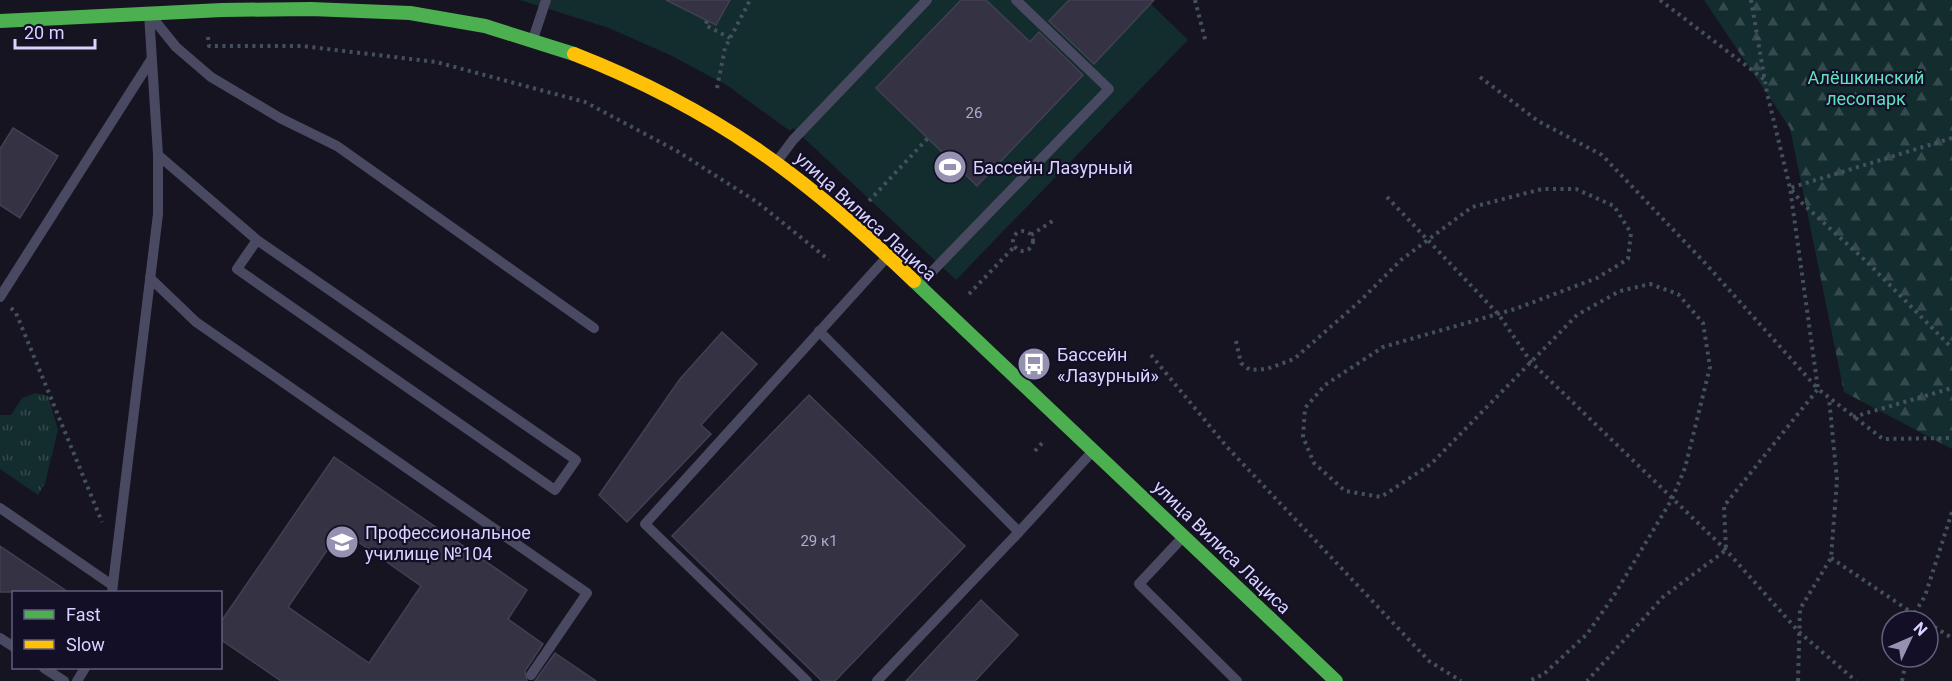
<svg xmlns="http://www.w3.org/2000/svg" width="1952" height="681" font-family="Roboto,sans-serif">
<defs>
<pattern id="forest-firs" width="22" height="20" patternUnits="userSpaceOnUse" patternTransform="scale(1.5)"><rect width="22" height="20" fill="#132c2d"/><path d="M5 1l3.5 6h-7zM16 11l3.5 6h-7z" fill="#354a4c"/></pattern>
<pattern id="park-tufts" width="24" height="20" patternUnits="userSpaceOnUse" patternTransform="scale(1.5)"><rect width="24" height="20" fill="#132c2d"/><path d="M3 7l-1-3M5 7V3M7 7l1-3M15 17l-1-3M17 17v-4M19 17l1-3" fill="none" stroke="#354a4c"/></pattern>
</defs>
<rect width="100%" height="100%" fill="#161421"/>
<path fill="#132c2d" d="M520,0H1147L1188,40L956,280L793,128L790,131L728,86L672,56L609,28Z"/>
<path fill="url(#forest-firs)" d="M1704,0H1952V449L1844,392L1790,128Z"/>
<path fill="url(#park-tufts)" d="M36,393L48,396L58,430L45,483L38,495L0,469V415H11L22,398Z"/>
<g fill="#343243" stroke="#433f54" stroke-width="1.5" fill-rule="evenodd">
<path d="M666,0H730L716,25Z"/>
<path d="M961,0H986L1030,42L1039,32L1083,75L977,186L876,88Z"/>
<path d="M1069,0H1154L1094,64L1049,21Z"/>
<path d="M13,128L58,156L20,218L0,205V149Z"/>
<path d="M722,332L757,364L701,425L711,434L627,522L599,495L680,379Z"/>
<path d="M809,395L965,546L835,681H822L672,536Z"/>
<path d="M334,457L527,590L508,619L543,644L525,671L527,681H281L220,639V623ZM341,530L421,586L369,663L288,607Z"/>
<path d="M0,546L68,592H0Z"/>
<path d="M981,600L1018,635L975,681H906Z"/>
<path d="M555,653L596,681H535Z"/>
</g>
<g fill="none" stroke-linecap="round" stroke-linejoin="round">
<g stroke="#44505f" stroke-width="4" stroke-dasharray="3 4.5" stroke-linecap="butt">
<path d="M1195,0L1206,43"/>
<path d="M1660,0L1765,80"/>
<path d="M1751,0L1767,93L1790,188L1818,389L1883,439L1952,438"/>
<path d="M707,21L705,25L730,38"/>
<path d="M208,37L209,46H302L436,62L585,102L677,151L757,202L829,260"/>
<path d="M1480,77L1538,121L1602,155L1705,263L1818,389L1724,506L1726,550L1663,597L1587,681"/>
<path d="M717,88L725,48L750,0"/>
<path d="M1952,138L1790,188L1803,204L1867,262L1952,348"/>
<path d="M1387,197L1499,315L1531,362L1726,550L1799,632L1856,681"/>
<path d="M869,201L928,138"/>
<circle cx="1023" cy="241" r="10"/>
<path d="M1031,235L1054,220"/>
<path d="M969,294L1014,247"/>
<path d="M11,308L16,313L102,522"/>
<path d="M1236,341L1241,363L1250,370L1267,369L1294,359L1359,302L1401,260L1472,207L1542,189H1576L1614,206L1631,233L1628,259L1597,278L1515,309L1383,347L1325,385L1305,408L1303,437L1314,463L1345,491L1381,497L1431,464L1577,315L1620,291L1650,284L1678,294L1703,323L1710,367L1685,468L1672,499L1613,597L1587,634L1544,674L1529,681"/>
<path d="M1151,355L1227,447L1429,661L1461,681"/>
<path d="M1853,417L1952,388"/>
<path d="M1035,451L1043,442"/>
<path d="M1831,558L1914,614L1913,621"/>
<path d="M1926,621L1914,614L1925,596L1952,512"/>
<path d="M1928,623L1952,638"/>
<path d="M1798,681L1800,609L1831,558L1837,480L1829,398"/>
<path d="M1902,681L1907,657"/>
</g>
<g stroke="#4a4962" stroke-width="10">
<path d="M151,16L176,47L211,77L280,118L337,146L594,328"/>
<path d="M533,39L546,0"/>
<path d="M158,155L257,240L576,460L555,490L237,269L257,240"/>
<path d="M778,160L793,140L927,0"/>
<path d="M150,278L196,322L587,593L531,675"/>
<path d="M921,283L1109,89L1016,0"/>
<path d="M0,297L151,60"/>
<path d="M819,331L1019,532L877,681"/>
<path d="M0,508L112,585"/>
<path d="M1019,532L1092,452"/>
<path d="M1183,537L1139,584L1237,681"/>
<path d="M112,592L158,214V155L149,14"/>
<path d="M0,638L14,647"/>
<path d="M44,668L64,681"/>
<path d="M77,681L85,668"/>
<path d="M807,681L645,524L888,256"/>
</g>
<g stroke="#4caf50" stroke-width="14">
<path d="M0,21L222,10L311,9L410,13L485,26L574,54"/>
<path d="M914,281L1336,681"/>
</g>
<path stroke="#ffc107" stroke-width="14" d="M574,54C715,109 806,177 914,281"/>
</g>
<defs>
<g id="stadium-disc" transform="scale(1.725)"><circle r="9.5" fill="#9591b1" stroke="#130f26"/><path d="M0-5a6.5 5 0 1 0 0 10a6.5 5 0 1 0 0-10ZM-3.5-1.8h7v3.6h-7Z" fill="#fff"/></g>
<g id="bus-disc" transform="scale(1.725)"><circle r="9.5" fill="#9591b1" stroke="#130f26"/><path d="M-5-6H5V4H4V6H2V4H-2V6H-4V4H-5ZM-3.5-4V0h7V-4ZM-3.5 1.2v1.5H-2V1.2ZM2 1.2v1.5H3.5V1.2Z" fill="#fff"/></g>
<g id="university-disc" transform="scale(1.725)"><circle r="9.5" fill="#9591b1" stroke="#130f26"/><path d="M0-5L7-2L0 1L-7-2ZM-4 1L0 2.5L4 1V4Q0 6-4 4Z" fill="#fff"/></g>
</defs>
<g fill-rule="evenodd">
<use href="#stadium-disc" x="950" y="167"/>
<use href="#bus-disc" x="1034" y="364"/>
<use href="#university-disc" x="342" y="542"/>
</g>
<g text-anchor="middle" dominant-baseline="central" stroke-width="4.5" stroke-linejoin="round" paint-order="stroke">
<g font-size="15" fill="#b0acd0">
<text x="974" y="113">26</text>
<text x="819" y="541">29 к1</text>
</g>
<g font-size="18" fill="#5fe0c0" stroke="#130f26">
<text x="1866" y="77">Алёшкинский<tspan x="1866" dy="21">лесопарк</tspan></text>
</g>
<g font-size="18" fill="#d9d4ff" stroke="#130f26" text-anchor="start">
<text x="973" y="167">Бассейн Лазурный</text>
<text x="1057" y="354">Бассейн<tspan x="1057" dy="21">«Лазурный»</tspan></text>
<text x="365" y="532">Профессиональное<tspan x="365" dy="21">училище №104</tspan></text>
</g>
<g font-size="18" fill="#d9d4ff" stroke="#130f26">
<text transform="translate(866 216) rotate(42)">улица Вилиса Лациса</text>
<text transform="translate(1222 547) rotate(44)">улица Вилиса Лациса</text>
</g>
</g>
<rect x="12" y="591" width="210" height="78" fill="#130f26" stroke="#625e7d" stroke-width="1.5"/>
<rect x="24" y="610" width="30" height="9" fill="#4caf50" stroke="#625e7d" stroke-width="1.5"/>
<text x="66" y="621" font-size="18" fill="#d9d4ff">Fast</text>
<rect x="24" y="640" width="30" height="9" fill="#ffc107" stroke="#625e7d" stroke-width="1.5"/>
<text x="66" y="651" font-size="18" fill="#d9d4ff">Slow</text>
<g transform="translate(1910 639) rotate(46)"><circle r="28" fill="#130f26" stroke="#625e7d" stroke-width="1.5"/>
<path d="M0-4.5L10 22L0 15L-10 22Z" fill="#9591b1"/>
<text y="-9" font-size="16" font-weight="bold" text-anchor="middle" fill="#d9d4ff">N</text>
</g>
<path d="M15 39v9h80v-9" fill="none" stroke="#d9d4ff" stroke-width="3"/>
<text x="24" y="39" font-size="18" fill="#d9d4ff" stroke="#130f26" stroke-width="4.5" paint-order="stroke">20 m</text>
</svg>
